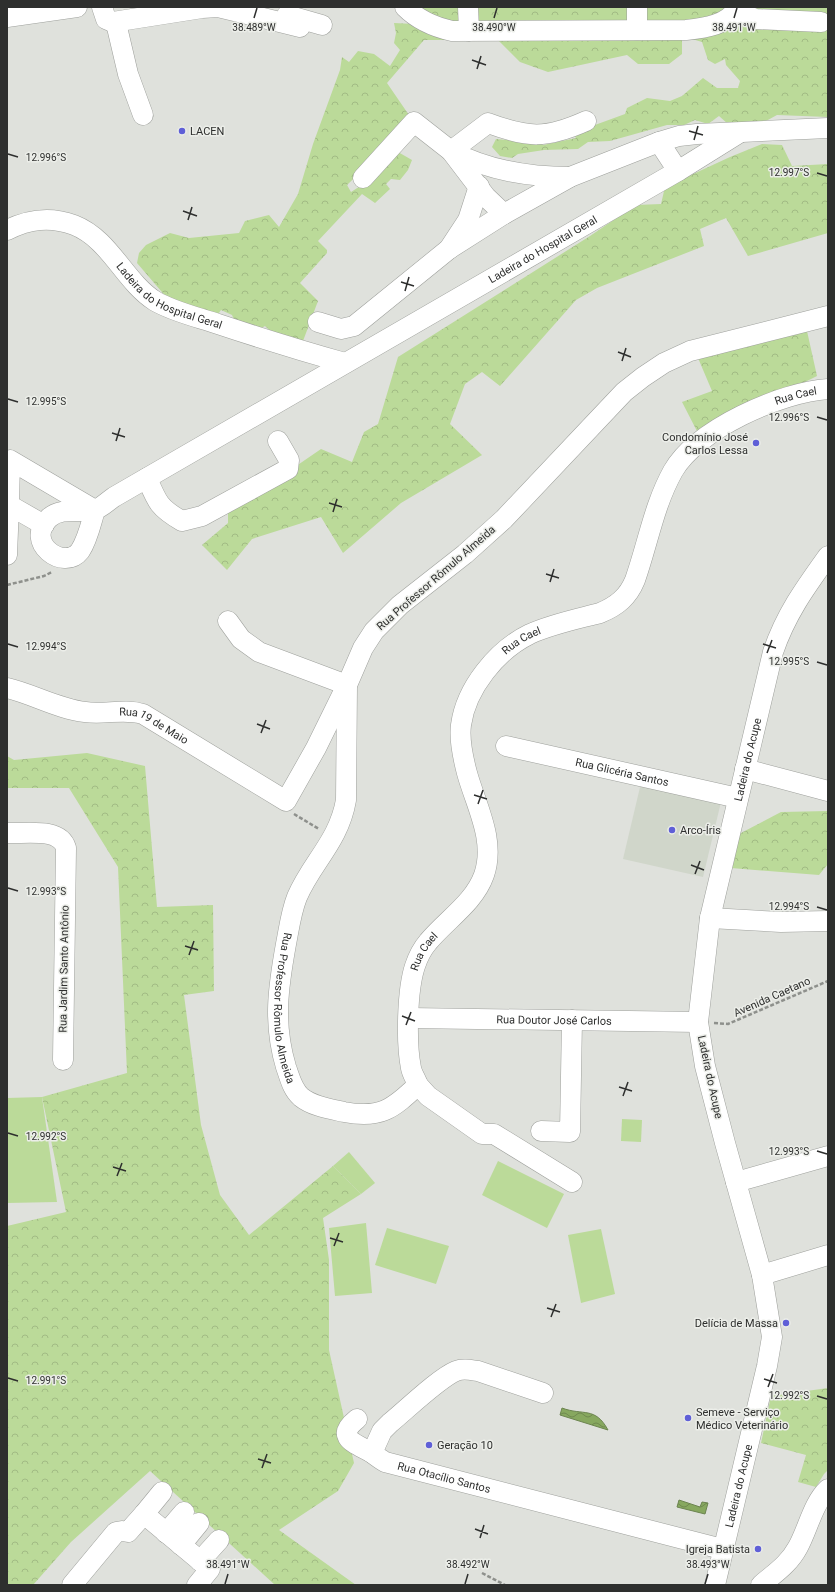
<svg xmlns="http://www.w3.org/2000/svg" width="835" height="1592" font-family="Roboto,sans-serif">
<defs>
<pattern id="forest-crowns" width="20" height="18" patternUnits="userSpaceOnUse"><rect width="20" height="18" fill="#bbda99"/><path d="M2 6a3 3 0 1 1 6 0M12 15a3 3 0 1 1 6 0" fill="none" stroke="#a1bb84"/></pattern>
<pattern id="water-waves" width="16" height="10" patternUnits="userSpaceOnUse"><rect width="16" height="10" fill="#87a85f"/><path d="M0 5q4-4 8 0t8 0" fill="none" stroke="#6f894f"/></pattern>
</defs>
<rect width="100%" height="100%" fill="#dfe1dc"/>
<path fill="#d0d6ca" d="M641,783L721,802L703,877L623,859Z"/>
<g fill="#bbda99">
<path d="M42,1097L57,1202L7,1203V1098Z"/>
<path d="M622,1119L642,1120L641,1142L621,1141Z"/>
<path d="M349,1152L375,1183L361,1194L333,1166Z"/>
<path d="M498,1161L564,1194L547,1228L482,1195Z"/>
<path d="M366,1223L372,1293L335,1296L329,1228Z"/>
<path d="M387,1228L449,1246L436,1284L375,1265Z"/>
<path d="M601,1229L615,1294L581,1303L568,1235Z"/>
</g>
<g fill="url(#forest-crowns)">
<path d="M400,7H828V117L777,115L766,121L728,124L719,116L708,124L695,120L684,125H667L610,141L588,142L578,149L544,150L518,154L512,158L500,156L492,147L496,139L520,141L539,140L543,145L576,138L573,133L625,114L627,108L647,98L670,101L682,96L703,78L717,88H738L740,81L726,65L725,59L715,64L708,60L702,42L682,36V54L669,64H638L627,55L548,72L520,62L498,40H424L387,83L411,118L376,157L347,185L351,192L365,183L398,152L412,160L408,170L400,180L391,179L386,184L390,189L375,203L362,194L318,241L327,250V253L300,283L318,301L303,341L277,337L265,326L256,331L235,322L232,315L221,310L216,317L173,305L137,263L139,253L146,245L170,233L189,238L239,233L245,221L269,215L279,227L298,194L313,144L340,70L342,57L349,62L358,51L374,54L390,66L400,50L394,43L396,33L394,23L414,24Z"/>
<path d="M762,144L782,145L792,166L828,164V233L748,256L726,218L700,229L704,246L597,288L576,300L500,386L482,372L465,384L450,424L482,455L401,503L343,553L321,517L252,539L227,570L202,545L228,523V513L321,449L352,462L364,432L378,424L398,357L590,236L636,205L661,204L665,187L730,157Z"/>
<path d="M807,331L817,376L699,435L682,402L712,391L698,358Z"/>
<path d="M87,753L145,766L157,907L213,905L214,991L184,995L201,1125L220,1195L249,1235L333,1166L361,1194L323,1218L329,1260V1350L354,1463L338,1491L279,1530L356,1585H275L150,1471L71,1542L33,1585H7V1226L66,1212L42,1097L127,1073L118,867L69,788H7V756L14,760Z"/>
<path d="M828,811V864L819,875L731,868L739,834L781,812Z"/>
<path d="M828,1388V1470L824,1474L816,1487L798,1482L806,1455L761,1443L771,1396Z"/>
</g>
<g fill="url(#water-waves)" stroke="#6c8450">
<path d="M562,1408C583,1416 595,1406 608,1430L560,1415Z"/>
<path d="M679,1500L700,1507L702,1502L708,1503L705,1514L677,1507Z"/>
</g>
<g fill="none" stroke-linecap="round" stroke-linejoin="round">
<g stroke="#9ea09c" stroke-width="21">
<g id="minor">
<path d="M102,7L106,19L113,22L202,8L218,7L300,27"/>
<path d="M405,7C418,20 434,27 452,31L686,30C706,28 727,25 739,7"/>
<path d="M468,7L469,31"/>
<path d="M637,7V30"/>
<path d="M737,11L755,19L821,22"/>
<path d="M287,15L322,25"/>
<path d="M7,17L77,7"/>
<path d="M116,23L128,74L143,115"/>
<path d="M659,142L678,171"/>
<path d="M570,177C530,177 487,170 451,151L488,123C528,138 546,139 586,121"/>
<path d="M363,178L414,122L451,151L486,197L504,214"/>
<path id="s1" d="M7,230C29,219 50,216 74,225C110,239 124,281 155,301C174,312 197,317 218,324C260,338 302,351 345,363"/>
<path d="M449,249L504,214L570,177L659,142L679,136L697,134L828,128"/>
<path id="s2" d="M828,316L690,351L664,363L643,377L624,392L504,519L465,554L400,605L374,631L363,648L347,685L346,800C339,841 312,862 297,897C291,912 289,929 286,944C278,988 273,1024 286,1067C290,1078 292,1089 301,1097C312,1106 330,1109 344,1112C381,1119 392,1109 418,1085C416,1079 412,1074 411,1068C406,1043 407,990 415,966C418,957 422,949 428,942C446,920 474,903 484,875C496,840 476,806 467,773C463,758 459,740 461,725C466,688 497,650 530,634C552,624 577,619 600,613C617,606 628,597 635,580C648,543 654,505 673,471C697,429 781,392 828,389"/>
<path d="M318,322L341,329L354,326L449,249L468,220L479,186"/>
<path d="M147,478C157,502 159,508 182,521L202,516L288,469L289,460L278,441"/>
<path d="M9,505L10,460L95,510"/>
<path id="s3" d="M95,510C91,523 88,539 80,551C64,572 23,542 49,518C61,507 79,513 94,510C100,509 108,501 114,497L678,171L739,133"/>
<path d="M7,555L9,505L44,525"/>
<path id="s4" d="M7,688C33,694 58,709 85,712C105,715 124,708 143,714L286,801L316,748L347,685L259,652L241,639L228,621"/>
<path id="s5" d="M506,746L738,798"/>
<path d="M745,769L828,791"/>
<path d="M7,833C25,834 60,827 66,848L63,1060"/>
<path d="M710,918L781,922L828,921"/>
<path id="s6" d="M409,1018L698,1022"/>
<path d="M418,1085L428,1096L482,1134H494L572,1182"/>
<path d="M541,1131L570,1132L572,1020"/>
<path d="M736,1182L828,1156"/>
<path d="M762,1275L828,1255"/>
<path id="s7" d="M357,1419C333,1438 357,1444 372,1453C376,1456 380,1459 385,1462L722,1549"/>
<path d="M372,1453L382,1431L390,1423C406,1410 439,1378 456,1371C463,1368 471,1370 478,1371L543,1393"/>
<path d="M144,1514L162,1492"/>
<path d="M166,1533L184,1512"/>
<path d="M181,1545L199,1523"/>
<path d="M200,1561L219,1540"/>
<path d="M72,1585L116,1532L122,1531L128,1532L144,1514L210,1569L197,1585"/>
<path id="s8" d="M715,1585L767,1366L772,1337L762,1275L725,1143L705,1066L698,1022L710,918L773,652C786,614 805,588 828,556"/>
<path d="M761,1585C775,1573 789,1564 798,1547C808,1529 813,1503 828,1489"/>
</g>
</g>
<g stroke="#8e908c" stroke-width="2.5" stroke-dasharray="4 2" stroke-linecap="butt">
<path d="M7,585L44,576L52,572"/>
<path d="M294,814L319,829"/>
<path d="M714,1023L728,1024L828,981"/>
<path d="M482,1573L505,1585"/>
</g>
<use href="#minor" stroke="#fff" stroke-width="20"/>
</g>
<path fill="none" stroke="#2e2f2e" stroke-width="1.5" d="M254,18L257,8M494,18L497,8M734,18L737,8M472,60L486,65M477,69L481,56M689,131L703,135M694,140L698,126M8,154L18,157M817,173L827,176M183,211L197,216M188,220L192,207M401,282L414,286M405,291L409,277M618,352L631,357M622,361L626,348M8,399L18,402M817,417L827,420M112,433L125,437M116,441L120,428M329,503L342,507M333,512L337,499M546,574L559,578M550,582L554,569M8,644L18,647M763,644L776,648M767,653L772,640M817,662L827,665M257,724L270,729M261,733L266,720M474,795L487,799M478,804L483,790M691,865L704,870M695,874L700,861M8,888L18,891M817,907L827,910M185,946L198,950M189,955L194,941M402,1016L415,1021M406,1025L411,1012M619,1087L632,1091M623,1096L628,1082M8,1133L18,1136M817,1151L827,1154M113,1167L126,1171M117,1176L122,1163M330,1238L343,1242M334,1246L339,1233M547,1308L560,1312M551,1317L556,1304M8,1378L18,1381M764,1379L777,1383M768,1387L773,1374M817,1396L827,1399M258,1459L271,1463M262,1468L267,1454M475,1529L488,1534M480,1538L484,1525M225,1584L228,1574M465,1584L468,1574M705,1584L708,1574"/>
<g fill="#5f5fd7" stroke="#eceee9" stroke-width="1.5">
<circle cx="182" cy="131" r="4"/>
<circle cx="756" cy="443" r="4"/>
<circle cx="672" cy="830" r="4"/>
<circle cx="786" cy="1323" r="4"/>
<circle cx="688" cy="1418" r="4"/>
<circle cx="429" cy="1445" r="4"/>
<circle cx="758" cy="1549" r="4"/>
</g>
<g text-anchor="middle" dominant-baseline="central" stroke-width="3" stroke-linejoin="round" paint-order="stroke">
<g font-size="11" fill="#2e2f2e" stroke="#eceee9" text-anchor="start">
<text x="190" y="131">LACEN</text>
<text x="748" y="437" text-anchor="end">Condomínio José<tspan x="748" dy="13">Carlos Lessa</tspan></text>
<text x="680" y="830">Arco-Íris</text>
<text x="778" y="1323" text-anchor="end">Delícia de Massa</text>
<text x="696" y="1412">Semeve - Serviço<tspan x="696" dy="13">Médico Veterinário</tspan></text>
<text x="437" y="1445">Geração 10</text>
<text x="750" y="1549" text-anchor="end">Igreja Batista</text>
</g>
<g font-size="11" fill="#2e2f2e" stroke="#eceee9">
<text stroke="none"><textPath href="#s3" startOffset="683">Ladeira do Hospital Geral</textPath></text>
<text stroke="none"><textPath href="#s1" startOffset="191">Ladeira do Hospital Geral</textPath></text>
<text stroke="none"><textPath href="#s2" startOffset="2082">Rua Cael</textPath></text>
<text transform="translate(436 578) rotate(-41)">Rua Professor Rômulo Almeida</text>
<text stroke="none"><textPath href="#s2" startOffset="1686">Rua Cael</textPath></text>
<text stroke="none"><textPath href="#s4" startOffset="154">Rua 19 de Maio</textPath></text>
<text stroke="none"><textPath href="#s8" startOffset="846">Ladeira do Acupe</textPath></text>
<text stroke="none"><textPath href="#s5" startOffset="119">Rua Glicéria Santos</textPath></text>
<text stroke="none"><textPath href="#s2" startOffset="1326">Rua Cael</textPath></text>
<text transform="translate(64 969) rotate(-89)">Rua Jardim Santo Antônio</text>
<text transform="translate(772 997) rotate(-24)">Avenida Caetano</text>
<text stroke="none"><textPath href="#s2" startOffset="965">Rua Professor Rômulo Almeida</textPath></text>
<text stroke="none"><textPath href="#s6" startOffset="145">Rua Doutor José Carlos</textPath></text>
<text transform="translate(710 1077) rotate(78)">Ladeira do Acupe</text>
<text stroke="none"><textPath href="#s7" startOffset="128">Rua Otacílio Santos</textPath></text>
<text stroke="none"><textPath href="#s8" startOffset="102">Ladeira do Acupe</textPath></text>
</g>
</g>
<g font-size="10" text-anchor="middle" fill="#2e2f2e" stroke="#eceee9" stroke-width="3" stroke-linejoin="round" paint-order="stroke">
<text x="254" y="31">38.489°W</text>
<text x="494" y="31">38.490°W</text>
<text x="734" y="31">38.491°W</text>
<text x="46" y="161">12.996°S</text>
<text x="789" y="176">12.997°S</text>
<text x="46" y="405">12.995°S</text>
<text x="789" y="421">12.996°S</text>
<text x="46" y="650">12.994°S</text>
<text x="789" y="665">12.995°S</text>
<text x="46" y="895">12.993°S</text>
<text x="789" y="910">12.994°S</text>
<text x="46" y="1140">12.992°S</text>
<text x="789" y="1155">12.993°S</text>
<text x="46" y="1384">12.991°S</text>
<text x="789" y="1399">12.992°S</text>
<text x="228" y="1568">38.491°W</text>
<text x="468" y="1568">38.492°W</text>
<text x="708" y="1568">38.493°W</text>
</g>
<rect width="835" height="1592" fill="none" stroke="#2e2f2e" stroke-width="16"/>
</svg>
